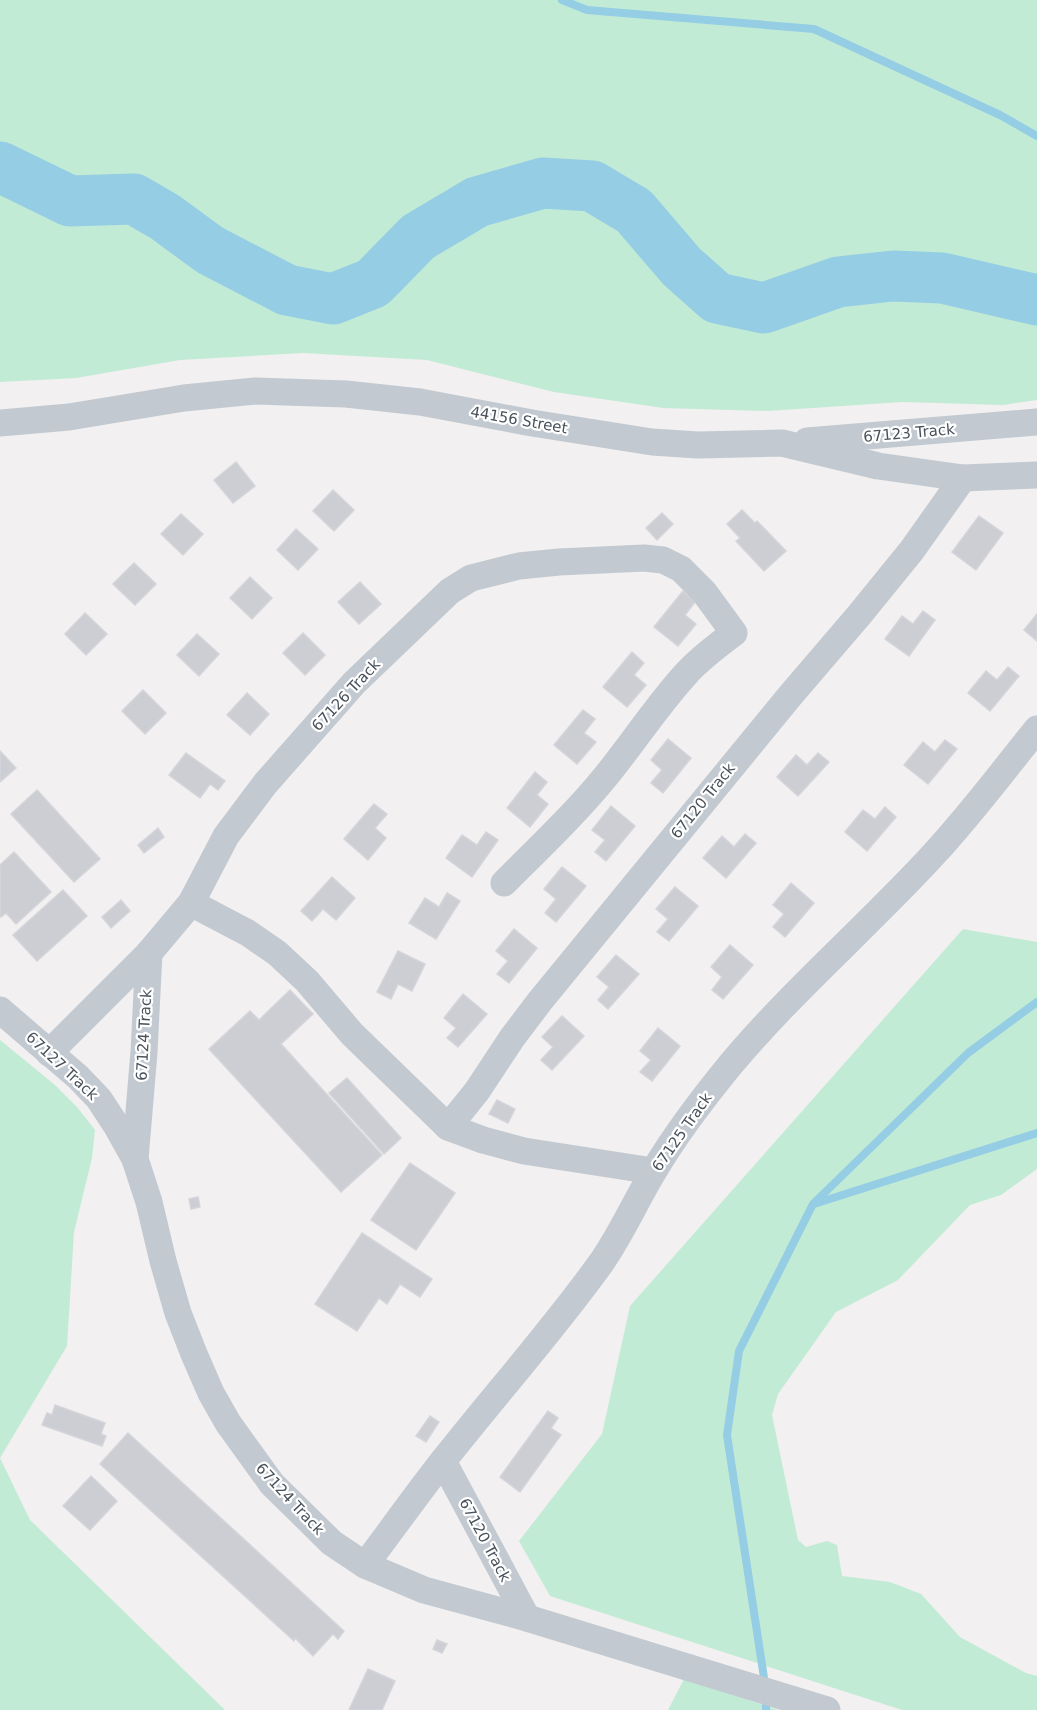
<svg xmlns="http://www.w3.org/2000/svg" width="1037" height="1710" font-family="'DejaVu Sans',sans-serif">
<rect width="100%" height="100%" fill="#f2f0f0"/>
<g fill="#c2ebd6">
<path d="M0,0H1037V400L1003,405L902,402L768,411L663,408L554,392L427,360L303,353L180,360L76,378L0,382Z"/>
<path d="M963,929L1037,942V1169L1001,1195L970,1205L898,1280L836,1312L778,1394L772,1415L798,1540L806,1547L827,1541L837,1545L842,1576L890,1582L921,1594L960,1637L1026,1673L1037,1676V1710H902L550,1596L519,1541L602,1434L630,1306Z"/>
<path d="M0,1040L55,1085L77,1107L95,1130L92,1158L74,1232L67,1346L0,1458L30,1520L225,1710H0Z"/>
<path d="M684,1679L779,1710H668Z"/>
</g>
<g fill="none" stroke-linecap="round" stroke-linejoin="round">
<g stroke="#94cde4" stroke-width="8">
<path d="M562,0L587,10L814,29L1000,115L1037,136"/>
<path d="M814,1204L1037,1133"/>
<path d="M766,1710V1691L727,1435L739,1351L813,1204L968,1053L1037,1002"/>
</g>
<path stroke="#94cde4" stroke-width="51" d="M0,167L70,201L134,199L165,217L210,250L287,290L333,299L373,283L418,237L477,202L543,183L592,186L634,211L682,267L717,298L764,308L838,282L893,276L942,278L1037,300"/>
</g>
<g fill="#cdced4" stroke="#d4d5da" stroke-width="1.5">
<path d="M236,462L255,486L233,503L214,480Z"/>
<path d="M333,490L354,510L334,531L313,511Z"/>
<path d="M742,510L755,523L757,521L786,551L764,571L736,541L740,538L727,524Z"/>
<path d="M662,513L673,524L657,540L646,528Z"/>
<path d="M181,514L203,534L183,555L161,534Z"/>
<path d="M979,516L1003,533L976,570L952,552Z"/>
<path d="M296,529L318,549L298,570L277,550Z"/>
<path d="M134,563L156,584L135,605L113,584Z"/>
<path d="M250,577L272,598L252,619L230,598Z"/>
<path d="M360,582L381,604L359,624L338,602Z"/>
<path d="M683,591L695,602L685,615L696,624L678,646L654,627Z"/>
<path d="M923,611L935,620L909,656L885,639L902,616L913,624Z"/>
<path d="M85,613L107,634L86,655L65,634Z"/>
<path d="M1037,614V641L1024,630Z"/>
<path d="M303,633L325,655L305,675L283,653Z"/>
<path d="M197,634L219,654L199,676L177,655Z"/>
<path d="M632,652L644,663L634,675L646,685L627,707L603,687Z"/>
<path d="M1008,667L1019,676L990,711L968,693L986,671L997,680Z"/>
<path d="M143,690L166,713L145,734L122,711Z"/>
<path d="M247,693L269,714L250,735L227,715Z"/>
<path d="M583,710L595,719L584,733L596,742L577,764L554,745Z"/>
<path d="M668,739L691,758L663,793L651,783L662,770L651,760Z"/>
<path d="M945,740L957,749L928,784L904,765L923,742L935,752Z"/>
<path d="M0,751L16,768L0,782Z"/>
<path d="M186,753L225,781L218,790L210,784L200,798L169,775Z"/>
<path d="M818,753L829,762L798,796L777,777L796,755L807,765Z"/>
<path d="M535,772L547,782L537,795L548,804L530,827L507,808Z"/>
<path d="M37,790L100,859L74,882L11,814Z"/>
<path d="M374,804L387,814L375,828L386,838L368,860L344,839Z"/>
<path d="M611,806L635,826L606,861L595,852L605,840L592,830Z"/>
<path d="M885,807L896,817L867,851L845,832L863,810L875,819Z"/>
<path d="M158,828L164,837L144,853L138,845Z"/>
<path d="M486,832L498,840L472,877L446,858L462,835L477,845Z"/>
<path d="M745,834L756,843L726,878L703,858L722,836L734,847Z"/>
<path d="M14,852L51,892L16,924L6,913L1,917L0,916V865Z"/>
<path d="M562,867L586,886L556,922L545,913L556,899L544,889Z"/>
<path d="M332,877L355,898L336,920L323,909L312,921L301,911Z"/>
<path d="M791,883L814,903L785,937L773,927L784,914L773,905Z"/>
<path d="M675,887L698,906L669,941L657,932L668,919L656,909Z"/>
<path d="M63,890L87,916L37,961L13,935Z"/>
<path d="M447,893L460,901L436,939L409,923L425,898L439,907Z"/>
<path d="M121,900L130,911L111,928L102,917Z"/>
<path d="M514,929L537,948L509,983L497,974L508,961L496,951Z"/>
<path d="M730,945L753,965L723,999L712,990L722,977L711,967Z"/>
<path d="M398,951L425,964L412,991L398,984L391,999L377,992Z"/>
<path d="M616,955L639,974L608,1009L598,1000L609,987L597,977Z"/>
<path d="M290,990L313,1014L281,1044L382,1155L341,1192L209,1049L250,1011L259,1020Z"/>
<path d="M463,994L487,1014L458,1047L447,1038L456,1028L444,1018Z"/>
<path d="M562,1016L584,1036L552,1070L541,1060L553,1047L542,1037Z"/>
<path d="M658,1028L680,1046L652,1081L640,1072L651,1060L640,1051Z"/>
<path d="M347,1078L401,1138L384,1154L329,1093Z"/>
<path d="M497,1100L515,1109L508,1123L489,1114Z"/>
<path d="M410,1163L455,1193L416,1250L371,1220Z"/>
<path d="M198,1197L200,1207L191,1209L189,1199Z"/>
<path d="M362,1233L432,1279L420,1297L400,1284L387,1304L379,1298L357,1331L315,1304Z"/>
<path d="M55,1405L105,1423L101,1434L106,1436L102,1446L42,1425L47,1413L52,1415Z"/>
<path d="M548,1411L558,1418L551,1428L561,1435L520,1492L500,1477Z"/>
<path d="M430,1416L439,1422L426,1442L416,1436Z"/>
<path d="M128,1433L344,1631L338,1639L333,1634L313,1656L295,1638L294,1641L100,1464Z"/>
<path d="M91,1476L117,1501L90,1530L63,1506Z"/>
<path d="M437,1640L447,1644L442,1653L433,1649Z"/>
<path d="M368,1669L395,1681L382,1710H349Z"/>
</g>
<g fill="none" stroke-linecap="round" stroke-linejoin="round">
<g stroke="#c2c9d0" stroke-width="27">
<path d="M0,423L69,417L184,398L255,391L346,394L420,402L532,423L652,442L698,445L782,443L878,466L963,478L1037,475"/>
<path d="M807,441L1037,422"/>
<path d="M191,903L248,933L277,953L307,981L352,1034L448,1127L483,1140L524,1151L653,1171"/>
<path d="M149,953L144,1052L135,1159L149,1202L163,1261L178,1313L194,1354L211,1393L228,1423L272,1484L332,1543L365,1565L424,1590L527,1618L827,1710"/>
<path d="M0,1010L78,1077L99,1099L116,1125L135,1159"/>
<path d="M49,1053L149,953L191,903L226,836L265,784L354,683L450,591L471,578L519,566L559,562L644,558L663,560L681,569L704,592L734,633C717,646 699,659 685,675C656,707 633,743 606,776C575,814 539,848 504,883"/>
<path d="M448,1127L477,1091L512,1038L540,1001L789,697L860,614L912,550L963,478"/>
<path d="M443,1461L527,1618"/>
<path d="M365,1565C391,1531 416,1495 443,1461C495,1395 552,1331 601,1263C622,1233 636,1200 655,1169C677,1132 704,1097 731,1064C794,989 868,926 934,854C971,814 1003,771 1037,729"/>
</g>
</g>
<g text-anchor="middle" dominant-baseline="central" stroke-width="4.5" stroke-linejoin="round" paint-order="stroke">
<g font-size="15" fill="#49515b" stroke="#fff">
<text transform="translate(519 420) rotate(10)">44156 Street</text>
<text transform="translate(909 433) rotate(-5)">67123 Track</text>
<text transform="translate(346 695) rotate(-47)">67126 Track</text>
<text transform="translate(703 801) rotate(-51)">67120 Track</text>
<text transform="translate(144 1035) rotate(-87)">67124 Track</text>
<text transform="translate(62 1066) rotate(43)">67127 Track</text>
<text transform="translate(682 1132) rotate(-55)">67125 Track</text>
<text transform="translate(290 1499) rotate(47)">67124 Track</text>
<text transform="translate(485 1540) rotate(62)">67120 Track</text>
</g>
</g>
</svg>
